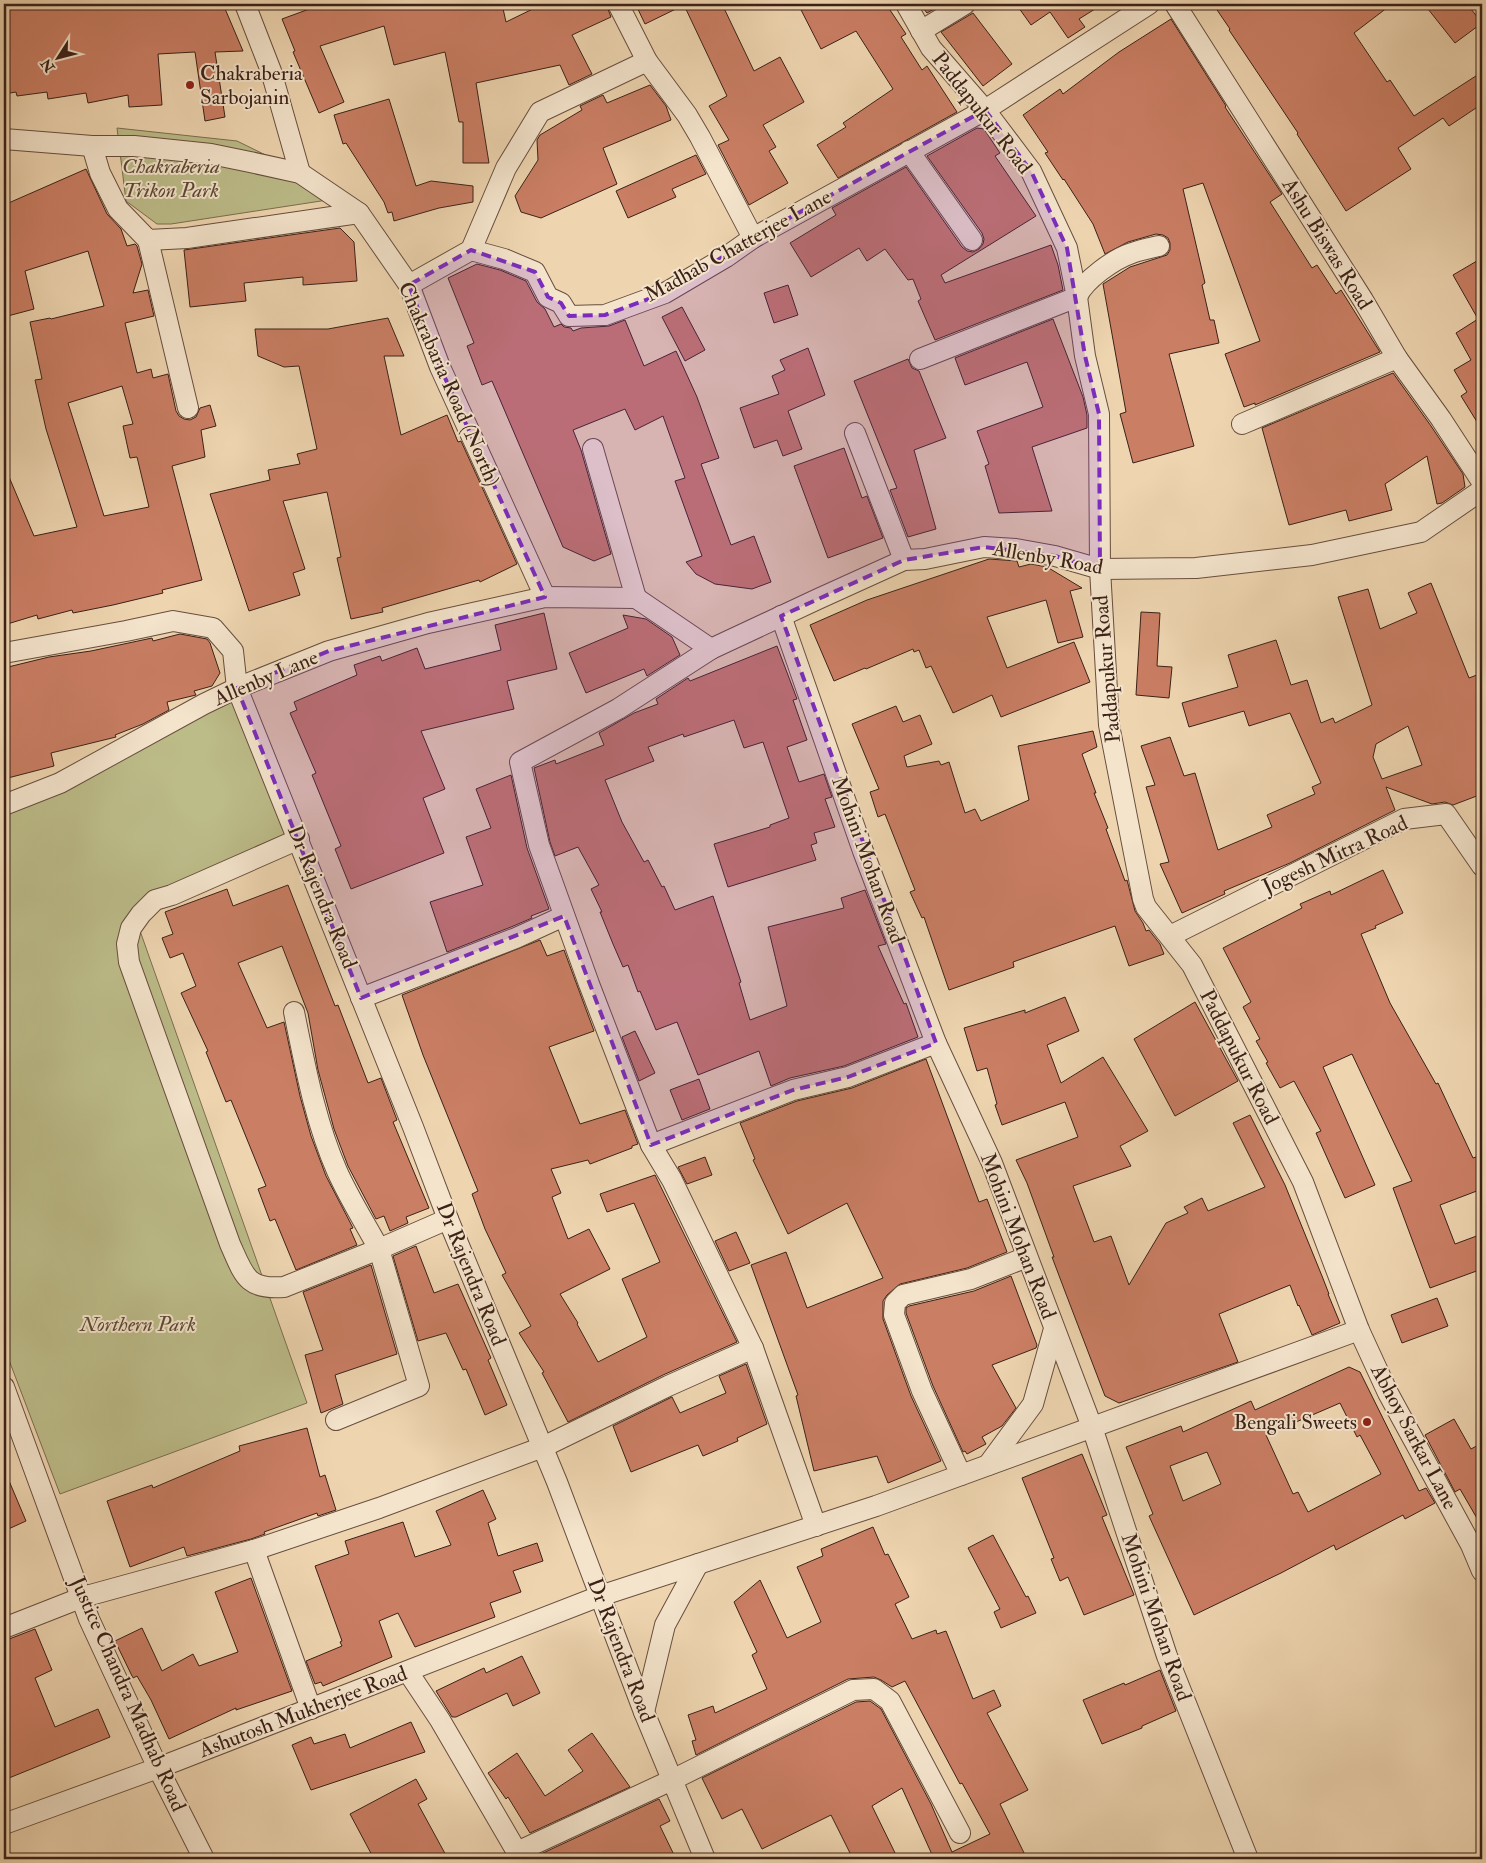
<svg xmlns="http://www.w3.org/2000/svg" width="1486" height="1863" font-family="'IM FELL Double Pica',serif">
<rect width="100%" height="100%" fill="#eed5b0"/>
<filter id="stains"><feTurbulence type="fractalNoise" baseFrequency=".004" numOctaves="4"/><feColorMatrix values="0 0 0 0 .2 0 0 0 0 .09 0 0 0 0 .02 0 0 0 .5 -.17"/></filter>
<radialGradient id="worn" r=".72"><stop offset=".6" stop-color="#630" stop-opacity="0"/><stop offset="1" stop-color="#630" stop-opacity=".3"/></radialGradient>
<g fill="#bcbc89" stroke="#7c6e50">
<path d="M117,128L237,141L292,168L334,199L171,224H157L126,201Z"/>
<path d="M233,698L292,836L133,911L307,1403L60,1494L4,1347V813Z"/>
</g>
<g fill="#ca7e64" stroke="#3b2118" fill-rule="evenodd">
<path d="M4,4H37L38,6L54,4H223L243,51L215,52L225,117L205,121L195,52L158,54L162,105L129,107L128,95L88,103L86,93L48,99L47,92L17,96L16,92L4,94Z"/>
<path d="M323,4H502L506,22L543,4H606L611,17L572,35L592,74L569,85L560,65L476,83L489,163H463V122H459L445,52L394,65L384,26L320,46L344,102L319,113L293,52L295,51L282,19Z"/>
<path d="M631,4H722L754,71L780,57L804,102L763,125L776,147L769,151L788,183L749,205L718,145L729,140L709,106L727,96L684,5L645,24L636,5L633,7Z"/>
<path d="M798,4H886L906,34L901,37L922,70L927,66L957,112L838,178L817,145L846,127L843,123L893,89L856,31L821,49Z"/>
<path d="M920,4H943L927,13Z"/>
<path d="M1016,4H1103L1079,19L1085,27L1068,38L1050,12L1031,25Z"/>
<path d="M1213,4H1392L1354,33L1387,82L1390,80L1414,116L1482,72V104L1449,126L1443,118L1398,148L1411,169L1346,211L1297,134L1298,133L1229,30L1230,29Z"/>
<path d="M1424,4H1467L1482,23L1455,43Z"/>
<path d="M973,13L1012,64L983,86L941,32Z"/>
<path d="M1171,19L1226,106L1225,107L1282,194L1270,202L1312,268L1317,265L1336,294L1341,290L1380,352L1255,405V403L1244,407L1225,354L1260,341L1203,183L1183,189L1205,283L1202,285L1210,320H1214L1219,343L1169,354L1194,446L1133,463L1120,414L1126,412L1103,284L1130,267L1167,255L1170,250V243L1168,238L1163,235L1156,234L1128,242L1105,254L1093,224L1064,179L1063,180L1045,153L1048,152L1023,115L1060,89L1063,94L1119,52Z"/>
<path d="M650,85L666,106L671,120L603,148L617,184L541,218L521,212L515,196L538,160L537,140L540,135L582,110L580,106L603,95L607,103Z"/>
<path d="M389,99L416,186L431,181L473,186V202L439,208L394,221L392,212L388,213L384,202L346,143L343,144L334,115Z"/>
<path d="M977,128L984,129L1000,153L995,156L1036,216L941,275L945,283L1051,245L1058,265L1063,290L935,340L918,301L921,299L913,279L908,280L885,249L867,261L859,248L811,277L790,243L836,215L832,208L906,167L962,247L967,251L973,252L979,249L983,244L984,239L982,233L927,156Z"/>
<path d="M696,155L706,174L672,189L676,197L628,218L616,191Z"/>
<path d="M86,169L107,214L121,229L127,246L135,244L137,246L142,264L133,293L148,290L154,316L125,323L137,373L151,369L153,378L168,374L176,411L179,416L184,419L190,420L196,417L200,408L210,405L216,426L201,430L205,457L172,466L202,580L162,590L163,593L113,605L73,613L72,610L38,619L37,615L4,625V465L34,536L77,527L46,429L35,380L42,379L30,322L50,318L51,319L104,306L88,251L25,271L34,309L4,317V205ZM122,386L133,424L123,426L130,458L137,457L149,507L104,516L68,403Z"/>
<path d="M340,228L354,242L357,281L303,285V277L244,283L246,301L190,307L184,250Z"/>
<path d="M1482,258V430L1461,396L1467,392L1454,370L1471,360L1456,333L1478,319L1453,275Z"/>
<path d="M477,264L500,270L526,281L537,302L545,309L554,327L561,324L564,327L571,328L573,331L581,328L609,326L625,320L644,366L676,351L697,397L719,458L701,464L731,545L754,536L771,582L752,589L715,584L696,574L686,562L702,556L675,481L685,478L663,416L635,430L625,409L573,430L581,450L611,554L594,561L563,547L492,381L482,385L467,346L474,343L448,278Z"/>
<path d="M788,285L798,315L774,323L764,293Z"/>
<path d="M682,307L705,350L685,361L662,317Z"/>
<path d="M388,318L404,356H384L401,435L447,415L458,442L461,441L517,564L480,582L479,580L382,608L383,612L351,619L337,558L341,557L327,492L283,501L305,569L293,573L300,595L249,611L210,494L270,480L268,470L300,464L297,454L317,449L299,366L284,367L258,356L255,329H328Z"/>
<path d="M1053,319L1083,397L1087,415V428L1032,447L1052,511L999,513L985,466L989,464L977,431L1043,407L1027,362L965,385L955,358Z"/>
<path d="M808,348L825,395L788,411L802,449L783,456L777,440L754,448L740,408L779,394L772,376L785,370L780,360Z"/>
<path d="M908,359L912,368L919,371L946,438L914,450L936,529L908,537L890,490L897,488L854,381Z"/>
<path d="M1393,373L1431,426L1463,474L1465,487L1442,503L1437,504L1427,456L1385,484L1392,510L1349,521L1346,510L1289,525L1262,428Z"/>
<path d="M844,448L862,498L867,496L883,538L828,558L794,466Z"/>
<path d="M989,559L1017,561L1019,567L1031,564L1047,567L1082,588L1070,591L1083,637L1058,643L1046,600L987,617L1007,668L1074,642L1090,682L1001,717L992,695L953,713L931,666L926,668L919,650L914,652L913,649L866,669L865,668L834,681L810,625L867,600Z"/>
<path d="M1431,583L1469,678L1482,673V794L1453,805L1445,802L1432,804L1386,787L1395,810L1290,863L1224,891L1225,894L1182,913L1160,864L1169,862L1146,787L1155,785L1141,746L1170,737L1184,776L1195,773L1218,850L1272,827L1267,815L1315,794L1312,787L1321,783L1290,713L1249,726L1244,711L1189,727L1182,703L1238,687L1228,655L1276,640L1291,685L1307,680L1321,723L1333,718L1335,723L1372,705L1338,597L1368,589L1380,629L1417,613L1408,593ZM1408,726L1422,765L1382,779L1373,757L1376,744Z"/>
<path d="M1141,612L1160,613L1157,666L1172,667L1169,698L1136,695Z"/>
<path d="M544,613L557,669L507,681L514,709L421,731L445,789L423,798L444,853L351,889L335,849L341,846L312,775L316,773L290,713L297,710L294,702L357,675L354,665L380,656L382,661L417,648L425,669L501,650L495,625Z"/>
<path d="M623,615L646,619L672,637L680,655L647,676L644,669L586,693L569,653L628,628Z"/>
<path d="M180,634L207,639L210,643L220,673L212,686L194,691L196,695L167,702L169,710L143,724L115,735L116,737L51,753L54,766L4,779V668L49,657L91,651L152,638L153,641Z"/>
<path d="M777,646L797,699L793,700L807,740L787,747L799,782L824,774L832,797L825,799L835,827L814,833L817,843L811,845L816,860L728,887L714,844L770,827V825L789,818L763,742L744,748L734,720L684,737L683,734L648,747L654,761L605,780L622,822L644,862L648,860L662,887L664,886L675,910L713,896L741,982L739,983L750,1020L787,1006L768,927L844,908L841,898L865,890L886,944L878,946L904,1004L906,1003L918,1037L844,1066L790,1078L771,1086L759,1051L698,1075L677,1022L656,1030L640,991L638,992L628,965L623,967L613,944L600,912H602L591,889L599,885L578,847L555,856L550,842L534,768L555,760L556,764L604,745L599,733L634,713L658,704L656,699L688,678L690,681Z"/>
<path d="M896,706L903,722L920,715L932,744L904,756L907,767L939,761L941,765L949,762L965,813L975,809L981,821L1029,800L1018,746L1093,731L1097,747L1082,754L1096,793H1094L1108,828L1106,829L1125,881L1127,880L1135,911L1143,923L1146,931L1149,930L1160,944L1164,954L1129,966L1115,926L1013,962L1014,967L949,990L924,917L922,918L910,892L915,890L885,814L878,817L870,792L879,789L852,724Z"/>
<path d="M511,775L527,848L549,909L531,916L532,918L511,927L447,952L430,902L483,885L466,837L491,828L476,789Z"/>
<path d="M1383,870L1403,913L1375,926L1376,928L1361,934L1390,1003L1436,1084L1438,1083L1473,1158L1482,1155V1189L1440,1205L1455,1244L1482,1234V1269L1430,1288L1393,1188L1412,1181L1352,1054L1323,1067L1375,1185L1345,1198L1316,1133L1321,1131L1294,1081L1280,1088L1266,1063L1268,1062L1256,1041L1260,1039L1243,1007L1251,1002L1223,948L1302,908L1300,904L1330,891L1331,895Z"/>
<path d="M288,885L335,1006L338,1005L368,1083L381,1078L397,1120L393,1122L429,1208L406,1217L408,1223L390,1231L384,1216L376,1219L348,1166L334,1129L318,1070L308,1013L282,946L238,963L267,1028L284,1022L300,1096L311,1136L326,1176L353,1228L350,1229L357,1245L296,1270L275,1219L270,1221L258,1189L266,1186L231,1100L226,1102L206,1052L208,1051L181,993L196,986L183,953L170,958L162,938L173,934L165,912L227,889L233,906Z"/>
<path d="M540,940L547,956L564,950L594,1031L549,1047L580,1124L625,1110L638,1144L632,1146V1148L590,1164L588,1160L551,1169L561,1193L552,1197L568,1239L589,1229L610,1269L560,1294L578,1323L577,1324L598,1362L647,1337L622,1279L660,1262L634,1203L607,1212L600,1194L655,1175L737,1342L663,1375L568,1422L542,1373L544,1372L519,1333L531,1326L502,1275L506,1273L485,1229L472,1194L478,1191L423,1055L402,995Z"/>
<path d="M1065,997L1079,1031L1047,1045L1061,1083L1103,1057L1148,1131L1120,1146L1131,1166L1073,1186L1094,1242L1111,1236L1129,1285L1166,1223L1188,1213L1184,1207L1202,1198L1208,1211L1265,1187L1233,1123L1250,1115L1285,1185L1322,1276L1329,1294H1328L1340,1323L1312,1335L1299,1305L1298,1306L1290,1285L1219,1314L1238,1362L1119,1403L1105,1396L1066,1294L1052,1257H1054L1027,1183L1016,1160L1078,1137L1065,1102L1002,1125L995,1105L997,1104L987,1068L977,1071L964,1028L1025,1010V1013Z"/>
<path d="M1195,1002L1238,1081L1175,1116L1134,1039Z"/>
<path d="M635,1031L655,1073L639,1081L622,1037Z"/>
<path d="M926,1059L979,1202L987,1199L1007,1252L967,1268L900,1284L887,1295L883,1301V1319L911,1396L941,1461L888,1483L877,1456L814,1471L796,1396L798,1395L751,1265L786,1252L807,1308L883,1278L847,1203L788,1234L753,1160L755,1159L740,1123L797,1101L852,1088Z"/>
<path d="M699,1079L710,1109L682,1120L670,1090Z"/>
<path d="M705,1157L712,1175L687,1184L678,1167Z"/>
<path d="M736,1232L750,1263L729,1271L715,1241Z"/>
<path d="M416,1246L434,1293L458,1284L491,1358L488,1360L507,1405L485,1415L466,1369L463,1370L446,1333L418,1341L393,1256Z"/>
<path d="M371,1265L397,1354L335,1375L343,1404L321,1413L305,1355L323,1350L303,1292Z"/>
<path d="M1011,1276L1037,1345L1036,1348L992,1365L1016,1408L1002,1426L982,1437L986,1444L967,1454L965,1451L963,1452L933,1386L906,1313V1308L909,1306L974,1291Z"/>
<path d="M1437,1298L1448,1326L1402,1343L1391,1315Z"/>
<path d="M746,1364L767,1424L737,1438L738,1441L703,1456L698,1445L631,1472L613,1426L672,1397L680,1413L726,1393L719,1376Z"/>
<path d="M1349,1367L1360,1372L1419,1491L1426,1488L1435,1503L1405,1519L1403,1515L1336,1550L1334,1545L1281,1573L1194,1615L1149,1516L1153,1514L1126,1447L1181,1426L1183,1432L1251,1401L1255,1410ZM1340,1403L1357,1437L1360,1435L1381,1474L1308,1512L1298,1492L1293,1494L1266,1435ZM1207,1452L1221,1484L1183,1501L1170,1466Z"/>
<path d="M1454,1419L1471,1449L1482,1443V1527L1460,1489L1455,1492L1425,1435Z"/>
<path d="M307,1428L320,1477L325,1475L336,1510L318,1516L317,1513L264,1532L265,1534L251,1539L187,1556L184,1547L130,1567L107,1501L152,1485L153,1488L240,1451L239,1446Z"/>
<path d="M1082,1454L1107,1515L1102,1517L1134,1595L1084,1615L1068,1577L1060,1581L1051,1559L1054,1558L1022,1478Z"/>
<path d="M4,1469L26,1521L4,1531Z"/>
<path d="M483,1490L496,1519L488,1523L498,1556L537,1543L543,1561L513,1571L521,1592L490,1603L495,1617L415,1647L398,1613L379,1621L392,1657L323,1686L321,1682L315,1684L306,1661L342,1646L340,1642L342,1641L315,1566L349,1554L345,1541L403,1522L415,1557L451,1545L436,1511Z"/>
<path d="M873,1527L885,1555L888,1554L909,1597L895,1604L912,1639L936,1630L937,1634L946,1631L973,1699L994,1690L1001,1706L987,1713L1028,1790L1000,1804L1027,1859H934L902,1788L872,1806L898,1859H853L831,1815L762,1849L742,1809L722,1819L702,1778L856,1702L870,1701L881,1709L931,1804L952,1852L990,1834L962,1783L960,1784L905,1681L892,1687L881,1680L874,1677L848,1679L696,1755L692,1741L696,1740L688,1715L713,1706L715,1713L767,1689L752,1655L757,1652L734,1602L760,1580L787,1638L821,1622L797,1567L823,1556L821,1549Z"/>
<path d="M993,1535L1026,1597L1028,1596L1036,1613L1001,1628L994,1612L1000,1609L968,1548Z"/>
<path d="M251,1578L292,1691L236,1710V1708L169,1739L151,1700L137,1676L133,1678L115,1641L142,1628L162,1671L193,1654L199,1666L238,1652L215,1592Z"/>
<path d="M35,1629L52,1670L35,1678L55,1727L98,1709L110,1737L4,1780V1641Z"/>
<path d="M522,1656L540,1693L513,1706L507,1693L456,1717H452L436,1691L484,1668L486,1673Z"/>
<path d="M1160,1670L1176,1711L1142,1726V1728L1102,1744L1083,1700L1124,1683L1125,1685Z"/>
<path d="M411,1722L425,1752L311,1790L292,1745L311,1737L314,1744L345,1734L350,1748Z"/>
<path d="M592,1733L630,1787L530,1833L508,1797L506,1799L488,1773L517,1753L545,1796L583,1771L568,1750Z"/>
<path d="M416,1779L427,1799L418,1804L448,1859H374L350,1814Z"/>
<path d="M659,1799L670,1821L660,1826L676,1859H547L543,1853Z"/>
</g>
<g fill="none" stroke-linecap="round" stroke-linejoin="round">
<g stroke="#684e3e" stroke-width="22">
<g id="minor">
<path d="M245,4L271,71L300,173"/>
<path d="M618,4L647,61L687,115L700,137L753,238"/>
<path d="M906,4L931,48L985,110L1031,171L1067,248L1077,297L1085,356L1099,414L1100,569L1109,725L1143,899L1146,907L1192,965L1303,1182L1359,1330L1388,1393L1471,1545L1482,1571"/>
<path d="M1175,4L1363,300L1397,358L1441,419L1482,482"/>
<path d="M921,31L965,4"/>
<path d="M4,139L92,146H134L211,154L250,162L300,173L359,213L409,285L440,367L545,597"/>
<path d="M92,146L100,173L118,209L148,240L187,238L359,213"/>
<path d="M909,151L972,240"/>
<path d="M148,240L188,408"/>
<path d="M471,250L504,259L535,272L548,297L561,303L569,316L605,315L665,293L726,257L753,238L985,110L1149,4"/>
<path d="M409,285L471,250L506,168L540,112L647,61"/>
<path d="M920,359L1077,297C1084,280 1114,259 1132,253C1140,250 1150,248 1159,246"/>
<path d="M1242,424L1397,358"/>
<path d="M855,433L904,560"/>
<path d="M593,449L636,598"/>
<path d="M781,616L863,851L936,1043L992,1163L1092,1427L1167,1656L1248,1859"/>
<path d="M711,649L618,709L520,762L539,845L589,984L651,1145L672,1180L753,1348L816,1526"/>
<path d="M4,653L126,631L173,621L213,628L233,651L237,688L413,1127L448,1219L557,1482L644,1712L705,1859"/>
<path d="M4,805L60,783L204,704L237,688L329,651L428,623L545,597L636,598L711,649L818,599L904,560L925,559L984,547L1016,549L1055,556L1100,569L1196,568L1312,555L1421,532L1482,490"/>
<path d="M1170,936L1404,819L1446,814L1482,866"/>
<path d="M361,998L516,938L564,916"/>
<path d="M294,1012C305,1065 315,1121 337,1171C349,1198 365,1223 379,1249L284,1287C246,1290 244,1275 230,1244L129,962L127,944L131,928L141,914L155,900L172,895L299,839"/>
<path d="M651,1145L793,1090L848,1077L936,1043"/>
<path d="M4,1387L89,1619L158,1768L204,1859"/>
<path d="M336,1420L419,1386L379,1249L448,1219"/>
<path d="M988,1465L1033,1404L1054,1329"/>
<path d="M961,1475L922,1391L894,1315L895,1303L903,1295L971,1279L1027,1257"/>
<path d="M254,1550L311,1709"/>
<path d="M4,1628L83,1597L254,1550L379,1508L543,1447L668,1386L753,1348"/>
<path d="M408,1672L440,1720L521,1859"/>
<path d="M644,1712L665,1625L698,1564"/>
<path d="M4,1824L158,1768L600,1596L876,1506L1359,1330"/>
<path d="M517,1852L672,1780L853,1690L874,1689L890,1701L960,1833"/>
</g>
</g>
<use href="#minor" stroke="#f4e4cc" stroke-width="20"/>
</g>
<path fill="#7b2cbf" fill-opacity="0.2" stroke="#7b2cbf" stroke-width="4" stroke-dasharray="10 6" stroke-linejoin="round" d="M985,110L1031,171L1067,248L1085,356L1099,414L1100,569L1055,556L984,547L904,560L781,616L936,1043L848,1077L793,1090L651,1145L564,916L361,998L237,688L329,651L545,597L440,367L409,285L471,250L535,272L548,297L561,303L569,316L605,315L665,293L753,238Z"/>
<g fill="#8f2418" stroke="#f4e4cc" stroke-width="2">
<circle cx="190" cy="85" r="5"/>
<circle cx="1367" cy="1422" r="5"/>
</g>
<g text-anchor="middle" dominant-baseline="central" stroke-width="4" stroke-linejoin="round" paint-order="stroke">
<g font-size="21" fill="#3b2118" stroke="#f4e4cc" text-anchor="start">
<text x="200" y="73">Chakraberia<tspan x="200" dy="24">Sarbojanin</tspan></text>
<text x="1357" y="1422" text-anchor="end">Bengali Sweets</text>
</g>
<g font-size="21" fill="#3b2118" stroke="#f4e4cc">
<text transform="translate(982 113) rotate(52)">Paddapukur Road</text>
<text transform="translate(1327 244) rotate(58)">Ashu Biswas Road</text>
<text transform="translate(738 246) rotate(-29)">Madhab Chatterjee Lane</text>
<text transform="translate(449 384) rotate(66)">Chakrabaria Road (North)</text>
<text transform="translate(1048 558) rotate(10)">Allenby Road</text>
<text transform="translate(1107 669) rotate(-95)">Paddapukur Road</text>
<text transform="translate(266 678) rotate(-23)">Allenby Lane</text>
<text transform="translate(1335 855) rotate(-25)">Jogesh Mitra Road</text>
<text transform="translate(868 860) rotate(70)">Mohini Mohan Road</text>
<text transform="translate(322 897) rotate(68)">Dr Rajendra Road</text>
<text transform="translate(1239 1057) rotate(63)">Paddapukur Road</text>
<text transform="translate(1018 1236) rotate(69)">Mohini Mohan Road</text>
<text transform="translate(471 1274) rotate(68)">Dr Rajendra Road</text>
<text transform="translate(1414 1437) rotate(62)">Abhoy Sarkar Lane</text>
<text transform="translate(1156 1617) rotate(71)">Mohini Mohan Road</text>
<text transform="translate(621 1650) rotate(69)">Dr Rajendra Road</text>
<text transform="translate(128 1694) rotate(66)">Justice Chandra Madhab Road</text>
<text transform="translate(303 1712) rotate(-21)">Ashutosh Mukherjee Road</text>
</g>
<g font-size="21" font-style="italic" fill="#5b4834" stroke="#f4e4cc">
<text x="171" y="166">Chakraberia<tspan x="171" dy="24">Trikon Park</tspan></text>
<text x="138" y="1324">Northern Park</text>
</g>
</g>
<rect width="1486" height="1863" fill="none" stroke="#eed5b0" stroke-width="20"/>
<rect x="5" y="5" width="1476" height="1853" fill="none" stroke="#3b2118" stroke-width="2.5"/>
<rect x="10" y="10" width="1466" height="1843" fill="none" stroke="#3b2118"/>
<g transform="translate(58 58) rotate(234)" stroke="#f4e4cc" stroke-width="4" paint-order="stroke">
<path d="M0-4L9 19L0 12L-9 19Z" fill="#3b2118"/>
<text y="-8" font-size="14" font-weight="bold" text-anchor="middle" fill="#3b2118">N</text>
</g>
<rect width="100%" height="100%" filter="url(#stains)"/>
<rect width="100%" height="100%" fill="url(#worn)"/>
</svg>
